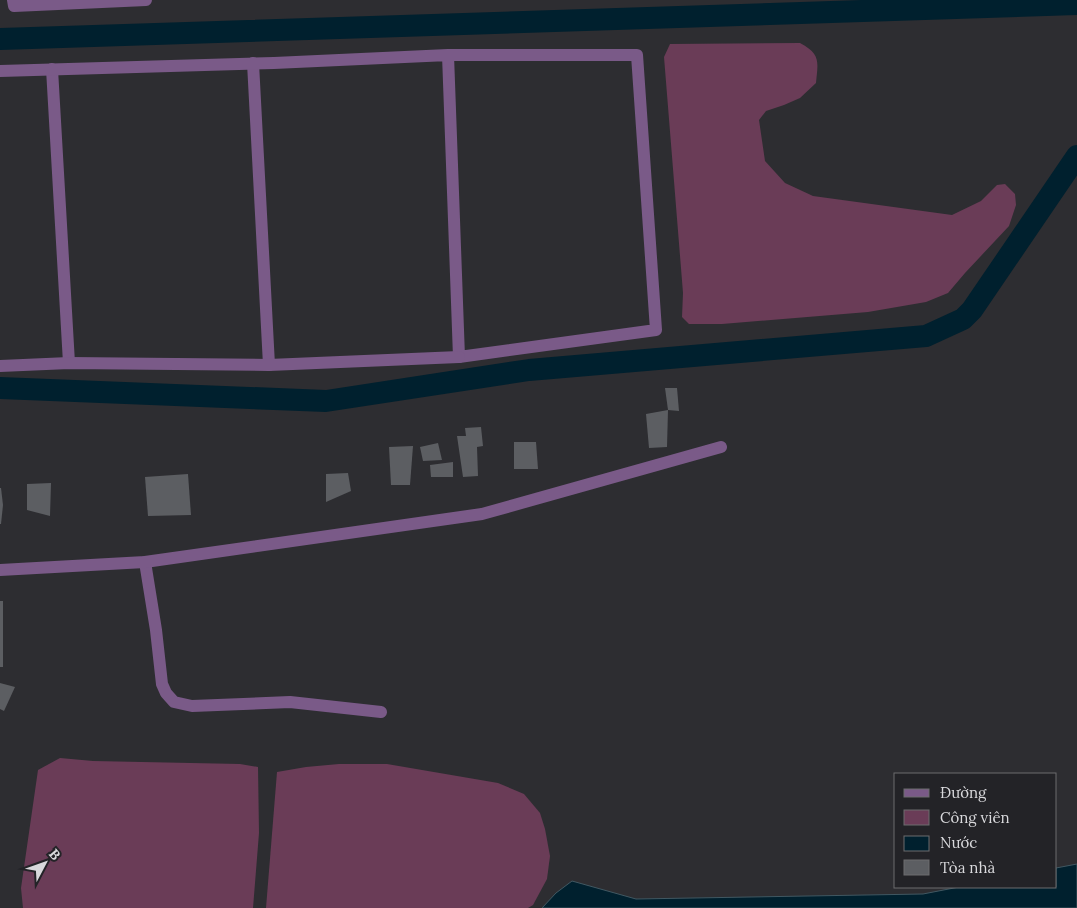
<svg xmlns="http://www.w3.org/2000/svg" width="1077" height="908" font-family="Lora,serif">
<rect width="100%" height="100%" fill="#2d2d31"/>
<g fill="#6a3c57">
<path d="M800,43C821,54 818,62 816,83L800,98L784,105L766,111L759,120L765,161L785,183L813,196L952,215L981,201L997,185L1005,184L1015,194L1016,205L1009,226L965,273L948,293L926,302L868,312L722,324H689L682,317L683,293L664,57L670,44Z"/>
<path d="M60,758L93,761L240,764L258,767L259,833L253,908H23L21,888L38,770Z"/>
<path d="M339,764H387L498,783L524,794L540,813L545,829L550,856L547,879L533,905L528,908H266L277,772L306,767Z"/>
</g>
<path fill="#00202e" stroke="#415862" d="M1077,864V908H542L556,893L572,881L636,899L923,894L959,887H1056V868Z"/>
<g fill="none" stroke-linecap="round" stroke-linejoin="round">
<g stroke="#00202e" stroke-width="22">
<path d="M0,39L1077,4"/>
<path d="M0,388L326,401L529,370L926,336L963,319L972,310L1077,156"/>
</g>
</g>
<g fill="#5c5e62">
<path d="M665,388H677L679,411L668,410Z"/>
<path d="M668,410L667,447L649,448L646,414Z"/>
<path d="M481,427L483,446L477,447L478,476L463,477L457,436H466L465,428Z"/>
<path d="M514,442H536L538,469H514Z"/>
<path d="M438,443L442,460L423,461L420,447Z"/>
<path d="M413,446L410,485H391L389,447Z"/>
<path d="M453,462V477H431L430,465Z"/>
<path d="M348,473L351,491L326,502V474Z"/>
<path d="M188,474L191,515L148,516L145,477Z"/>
<path d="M51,483L50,516L27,510V484Z"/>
<path d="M0,488H1L3,505L1,524H0Z"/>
<rect x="0" y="601" width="3" height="66"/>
<path d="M0,683L15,687L4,711L0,709Z"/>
</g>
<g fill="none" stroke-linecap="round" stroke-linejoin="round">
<g stroke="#7a5a88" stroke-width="12">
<path d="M13,0L14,6L146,0"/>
<path d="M253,63L269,365"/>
<path d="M52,69L69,363"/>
<path d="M0,71L274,63L448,55H637L656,330L459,357L448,55"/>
<path d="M0,366L69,363L269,365L459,357"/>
<path d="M145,562L156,630L162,684L166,693L174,702L192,706L290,702L381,712"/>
<path d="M0,570L145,562L482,514L721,447"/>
</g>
</g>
<rect x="894" y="773" width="162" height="115" fill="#232327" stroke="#6c6c6f"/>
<rect x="904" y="789" width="25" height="8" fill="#7a5a88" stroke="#6c6c6f"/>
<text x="940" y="798" font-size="15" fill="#d9d9dc">Đường</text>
<rect x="904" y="810" width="25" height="15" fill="#6a3c57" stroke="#6c6c6f"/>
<text x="940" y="823" font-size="15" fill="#d9d9dc">Công viên</text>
<rect x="904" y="836" width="25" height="15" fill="#00202e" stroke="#6c6c6f"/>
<text x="940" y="848" font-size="15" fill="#d9d9dc">Nước</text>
<rect x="904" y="860" width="25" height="15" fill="#5c5e62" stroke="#6c6c6f"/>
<text x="940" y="873" font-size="15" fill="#d9d9dc">Tòa nhà</text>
<g transform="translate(45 863) rotate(49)" stroke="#232327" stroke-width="4" paint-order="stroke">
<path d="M0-4L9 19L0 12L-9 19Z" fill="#d9d9dc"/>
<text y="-8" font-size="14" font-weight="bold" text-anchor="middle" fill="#d9d9dc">B</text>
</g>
</svg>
